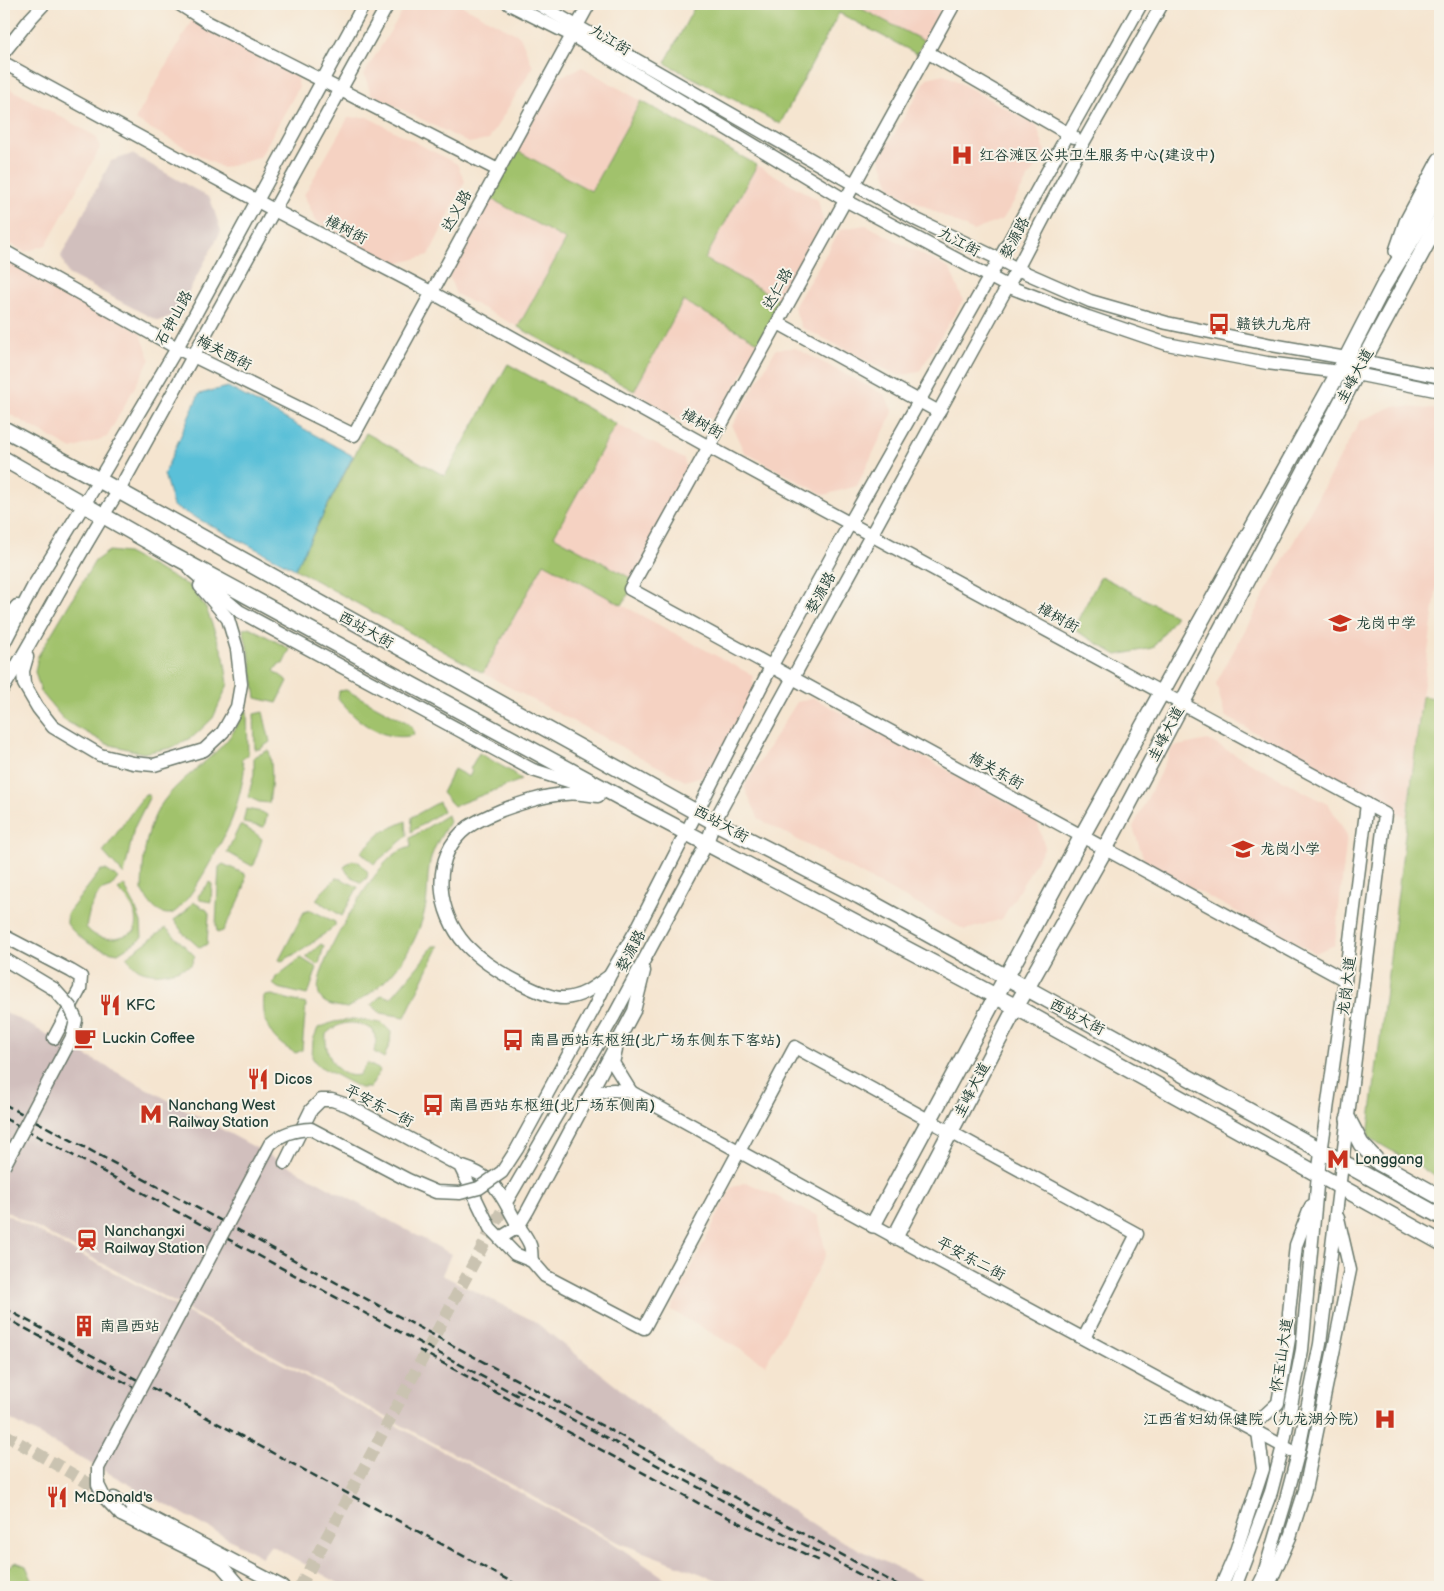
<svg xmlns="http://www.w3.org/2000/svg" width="1444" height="1591" font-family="'Balsamiq Sans','LXGW WenKai TC',sans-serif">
<rect width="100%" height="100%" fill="#f7f3e8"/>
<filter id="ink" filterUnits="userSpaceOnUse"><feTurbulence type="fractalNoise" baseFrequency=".02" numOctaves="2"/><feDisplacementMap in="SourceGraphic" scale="10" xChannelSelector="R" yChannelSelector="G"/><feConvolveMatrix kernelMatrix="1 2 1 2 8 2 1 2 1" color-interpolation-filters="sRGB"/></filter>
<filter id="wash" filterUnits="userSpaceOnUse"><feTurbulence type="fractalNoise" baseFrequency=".0096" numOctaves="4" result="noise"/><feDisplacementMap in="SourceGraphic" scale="20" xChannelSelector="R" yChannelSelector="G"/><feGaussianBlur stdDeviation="1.12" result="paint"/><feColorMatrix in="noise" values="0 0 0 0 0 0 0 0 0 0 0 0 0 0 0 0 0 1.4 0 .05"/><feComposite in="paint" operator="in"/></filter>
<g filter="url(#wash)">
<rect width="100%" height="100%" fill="#f5e5d0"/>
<g fill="#f5d2c2">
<path d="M407,4H459L520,36L533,67L489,139L469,143L371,94L364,74Z"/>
<path d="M852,4H945L924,41Z"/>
<path d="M192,20L296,76L299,87L260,157L223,168L135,120Z"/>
<path d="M582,67L641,101L591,191L516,150L557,78Z"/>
<path d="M944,74L1037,126L1045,151L1003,219L973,231L891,189L880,158L927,78Z"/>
<path d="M7,87L97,137L100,148L46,245L25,252L4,240V88Z"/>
<path d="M367,117L457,164L465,181L429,255L396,264L316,221L304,195L348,118Z"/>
<path d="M757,165L818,200L823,221L782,301L705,259Z"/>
<path d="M490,198L566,240L518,327L456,294L447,271Z"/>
<path d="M866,225L950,269L963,300L919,372L898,376L801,327L794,307L841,229Z"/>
<path d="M4,259L140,332L150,359L107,437L72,449L4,411Z"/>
<path d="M683,301L760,343L719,415L690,427L634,391Z"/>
<path d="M795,348L885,395L893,412L857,486L824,495L744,452L732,426L776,349Z"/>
<path d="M1394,406L1440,410V563L1406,817L1225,716L1216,683L1360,421Z"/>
<path d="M616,424L684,459L690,484L636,581L554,536Z"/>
<path d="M544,563L752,675L756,699L719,771L685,781L483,673Z"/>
<path d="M814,698L1036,818L1045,847L1002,919L965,930L759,819L744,787L797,702Z"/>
<path d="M1208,740L1329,805L1347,835L1335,945L1315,953L1145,863L1133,827L1173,747Z"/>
<path d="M746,1182L818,1216L826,1254L766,1364L671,1310L731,1188Z"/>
</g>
<g fill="#d1bfbd">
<path d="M132,154L210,198L221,231L177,314L158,321L68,274L61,256L111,161Z"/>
<path d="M4,1011L451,1254L442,1275L534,1321L688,1443L830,1535L936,1587H736L617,1542L4,1210Z"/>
<path d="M4,1213L613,1543L678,1587H345L271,1545L262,1557L4,1416Z"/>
</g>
<g fill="#a1c26c" stroke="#608050">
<path d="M696,4H852L924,41L917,54L839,13L780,124L665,63Z"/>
<path d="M641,101L757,165L705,259L782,301L760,343L683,301L634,391L518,327L566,240L490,198L516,150L591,191Z"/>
<path d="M508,364L616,424L554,536L636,581L622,605L544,563L483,673L295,569L366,433L445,476Z"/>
<path d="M109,551L127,553L190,586L206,608L224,657L228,684L213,718L194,736L171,748L143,753L107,744L64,720L41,692L35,672L38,656L95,561Z"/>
<path d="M1101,576L1176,616L1153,648L1117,655L1073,629Z"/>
<path d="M249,627L290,649L283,664H279L274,671L288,681L277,703L256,698L251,663L243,629Z"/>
<path d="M346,690L408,723L413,729L414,735C383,743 356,721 338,699L339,691Z"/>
<path d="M1422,696L1440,699V1179L1368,1137Z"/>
<path d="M243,711H247L248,755L241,760C242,761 244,765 244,767C245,777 234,817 229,826C222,842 185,913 170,914C156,915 148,901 142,890C143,863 144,833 159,808C181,771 231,754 243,711Z"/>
<path d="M263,712L270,742L260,749H255L254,714Z"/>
<path d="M269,750C273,768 272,784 269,803L259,802L248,797L254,774V757Z"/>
<path d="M479,753L512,772L521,780L454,806L442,793L454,769L469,777L472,771L470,769Z"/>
<path d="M145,794L150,796L134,828L124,875L103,852Z"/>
<path d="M439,802L443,811L411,832L412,817Z"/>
<path d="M246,809L262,812L267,815L264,827L243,823Z"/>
<path d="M447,815L449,822C441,836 431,851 429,867C427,880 428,893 426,905C420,936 401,969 376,989C367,996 357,1002 347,1008C338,1006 325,1006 320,997C307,975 370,877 388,860C395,853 401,850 411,847L410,838Z"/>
<path d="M406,821L407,836L374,864L361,852L382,832Z"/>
<path d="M240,825L255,833L262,839L254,865L252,866L227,852Z"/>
<path d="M352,860L359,862L368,872L367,878L361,883L348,874L344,867Z"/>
<path d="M223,864L245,874C249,888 230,917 223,931L217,933L216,925L219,867Z"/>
<path d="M101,870H106L118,878L111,887L100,891L90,909L86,927C98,943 118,940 135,931C137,910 133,904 118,890L124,885L134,904L141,922L142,938L118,953C97,950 80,941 67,924V914Z"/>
<path d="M336,878L341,879L358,887L342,916L316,900L321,893Z"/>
<path d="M210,882L212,884L211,902L200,900L198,896Z"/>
<path d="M193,902L207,910L209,914L207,944L200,948L183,933L174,920L185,912Z"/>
<path d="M311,910L335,922V926L304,949L282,961L279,960L304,912Z"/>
<path d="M166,928L195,956L191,965C176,971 157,977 140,970C135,968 130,961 126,957Z"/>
<path d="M321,944L324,946L319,964L317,965L306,957Z"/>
<path d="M433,946H439L405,1017L381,1013L371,1005L382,995L391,998L419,965Z"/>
<path d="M301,958L317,968L310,989L307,995L278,988L273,984L276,977Z"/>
<path d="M272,995L306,1004L302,1050L296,1053C272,1042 261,1023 264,996Z"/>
<path d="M355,1019L382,1023L391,1032L390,1043L384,1058L374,1052L376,1041L373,1030C355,1020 341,1020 326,1034C324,1053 337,1080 359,1075L367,1063L380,1070L370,1088H360L317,1065L312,1057L313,1040L318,1028L334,1022Z"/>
<path d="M16,1562L26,1566L32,1580V1587H4V1569Z"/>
</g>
<path fill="#5ac0d8" stroke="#3c7e86" d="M228,387L353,456L295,569L173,506L164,474L199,394Z"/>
</g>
<g filter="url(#ink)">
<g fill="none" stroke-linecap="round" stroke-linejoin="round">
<g stroke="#cac3b1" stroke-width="12" stroke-dasharray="12 6" stroke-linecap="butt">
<path d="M4,1434L105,1493"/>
<path d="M300,1587L508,1199"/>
</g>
<g stroke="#6a786b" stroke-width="15">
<g id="minor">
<path d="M179,4L209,23L498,170"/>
<path d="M509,4L573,36L845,200L1007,286L1088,317L1167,344L1267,363L1356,374L1440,391"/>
<path d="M538,4L917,220L999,259L1017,269L1090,301L1167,323L1272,345L1363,361L1440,377"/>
<path d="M954,4L630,589L1345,980"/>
<path d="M4,52L31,18L44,4"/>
<path d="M927,52L1074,137"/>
<path d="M4,63L274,210L431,292L709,447L1385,814L1320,1344L1298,1454L1285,1503L1263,1577L1258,1587"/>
<path d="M4,251L177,348L354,435L589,4"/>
<path d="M778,323L939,412"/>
<path d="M191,570L239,611L533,770L597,790"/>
<path d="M4,622L17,606"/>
<path d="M4,643L33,587L99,480L177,348L364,4"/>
<path d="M27,657L23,671L24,684L38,708L53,727L100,755L133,763L154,765L204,750L223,732L237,707L241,684L237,649L228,619L200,586"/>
<path d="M4,687C43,623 77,555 118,492L388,4"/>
<path d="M598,796C587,795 575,792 564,794C542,796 522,803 502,810C490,815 478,820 468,827C429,857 437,913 466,945C482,962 502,974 522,984C532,989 554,999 565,998C584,996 594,987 608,977"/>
<path d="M4,936L71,971L81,977L80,989L54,1038"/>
<path d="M4,959L54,989"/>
<path d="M594,1008L610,975L638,927L771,667L850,523L990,276L1068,134L1141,4"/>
<path d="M631,1092L895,1237L1290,1450"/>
<path d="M587,1100C603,1089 611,1088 631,1092L613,1063L616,1050"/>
<path d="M285,1163L311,1110L321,1100H332L347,1105L460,1166C496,1177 499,1192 516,1222C520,1229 527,1237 530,1245C532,1250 531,1256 532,1261L515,1254L490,1228L460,1166"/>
<path d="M508,1199L614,1016L707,843L714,822L1017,269L1083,143L1162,4"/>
<path d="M500,1238L518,1227L528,1210L634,1011L644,971"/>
<path d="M532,1261L545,1276L644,1328L795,1047L1137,1234L1084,1338"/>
<path d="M1263,1417L1278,1403L1289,1339V1313L1296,1245L1311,1206"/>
<path d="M114,1498L283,1587"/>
<path d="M121,1515L221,1565L240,1587"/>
<path d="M1221,1587L1234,1557L1263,1469L1258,1432"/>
<path d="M1235,1587L1271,1492L1283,1446L1302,1350L1318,1175L1345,980L1367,804"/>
<path d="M1268,1587L1290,1537L1305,1490L1350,1270L1338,1218"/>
</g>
</g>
<g stroke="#6a786b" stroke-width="18">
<g id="major">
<path d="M1397,251L1407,222L1440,160"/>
<path d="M4,429L99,480L714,822L859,896L1440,1216"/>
<path d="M4,459L174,556L621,798L1016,1007L1440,1242"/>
<path d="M1348,1119L1361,1144L1379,1163L1440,1197"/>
<path d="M873,1225L1082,836L1346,359L1384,285L1420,226L1440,186"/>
<path d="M895,1237L1016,1007L1105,849L1356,374L1440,219"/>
</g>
</g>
<use href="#minor" stroke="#fff" stroke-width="12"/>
<use href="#major" stroke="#fff" stroke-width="15"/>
<g stroke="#1f3d34" stroke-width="2.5" stroke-dasharray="8 4" stroke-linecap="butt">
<path d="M4,1104L902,1587"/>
<path d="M4,1118L522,1398"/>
<path d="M4,1308L521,1587"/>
<path d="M4,1317L139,1390"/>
<path d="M419,1350L700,1504L820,1561"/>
<path d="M516,1389L883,1587"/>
</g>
<g stroke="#6a786b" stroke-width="15" stroke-linecap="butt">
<g id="minor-bridge">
<path d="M4,1166L72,1037L76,1020L70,1007L54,989"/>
<path d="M121,1515L104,1497L98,1485V1468L270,1144C283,1133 294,1130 311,1129L408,1180L436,1192L460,1193L479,1188L502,1172L517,1149L594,1008"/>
</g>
</g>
<use href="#minor-bridge" stroke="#fff" stroke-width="12"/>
</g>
</g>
<defs>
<g id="hospital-bare" transform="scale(1.725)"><path d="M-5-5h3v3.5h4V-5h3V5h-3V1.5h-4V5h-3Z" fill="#c8321e" stroke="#f7f3e8" stroke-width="2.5" paint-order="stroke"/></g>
<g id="bus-bare" transform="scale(1.725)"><path d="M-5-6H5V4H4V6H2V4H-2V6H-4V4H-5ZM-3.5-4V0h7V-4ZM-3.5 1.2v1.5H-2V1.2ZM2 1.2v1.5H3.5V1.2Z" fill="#c8321e" stroke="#f7f3e8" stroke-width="2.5" paint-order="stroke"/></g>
<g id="school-bare" transform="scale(1.725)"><path d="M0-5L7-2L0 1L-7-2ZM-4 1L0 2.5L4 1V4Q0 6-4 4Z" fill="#c8321e" stroke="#f7f3e8" stroke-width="2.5" paint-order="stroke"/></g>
<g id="restaurant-bare" transform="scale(1.725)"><path d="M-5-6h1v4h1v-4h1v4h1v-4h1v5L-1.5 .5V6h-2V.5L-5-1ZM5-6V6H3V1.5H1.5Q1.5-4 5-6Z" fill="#c8321e" stroke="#f7f3e8" stroke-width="2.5" paint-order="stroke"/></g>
<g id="cafe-bare" transform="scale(1.725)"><path d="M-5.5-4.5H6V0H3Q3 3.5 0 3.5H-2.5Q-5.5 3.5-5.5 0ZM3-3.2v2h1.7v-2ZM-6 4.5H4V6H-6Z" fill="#c8321e" stroke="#f7f3e8" stroke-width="2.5" paint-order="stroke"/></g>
<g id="metro-bare" transform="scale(1.725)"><path d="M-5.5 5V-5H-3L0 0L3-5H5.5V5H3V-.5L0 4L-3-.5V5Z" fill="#c8321e" stroke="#f7f3e8" stroke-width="2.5" paint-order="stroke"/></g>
<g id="station-bare" transform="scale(1.725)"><path d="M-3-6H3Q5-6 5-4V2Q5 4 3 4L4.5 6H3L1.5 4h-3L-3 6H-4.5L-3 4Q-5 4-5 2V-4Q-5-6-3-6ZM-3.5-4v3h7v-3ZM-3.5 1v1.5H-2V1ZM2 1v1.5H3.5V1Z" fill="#c8321e" stroke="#f7f3e8" stroke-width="2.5" paint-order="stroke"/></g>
<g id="building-bare" transform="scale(1.725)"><path d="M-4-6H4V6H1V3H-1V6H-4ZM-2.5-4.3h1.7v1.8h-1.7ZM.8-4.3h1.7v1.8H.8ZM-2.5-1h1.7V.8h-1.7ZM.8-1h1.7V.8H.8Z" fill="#c8321e" stroke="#f7f3e8" stroke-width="2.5" paint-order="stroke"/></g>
</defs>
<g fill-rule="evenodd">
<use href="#hospital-bare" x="962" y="155"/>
<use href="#bus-bare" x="1219" y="324"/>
<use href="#school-bare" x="1340" y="623"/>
<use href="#school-bare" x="1243" y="849"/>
<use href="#restaurant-bare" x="110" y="1005"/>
<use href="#cafe-bare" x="85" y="1038"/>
<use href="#bus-bare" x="513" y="1040"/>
<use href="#restaurant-bare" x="258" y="1079"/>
<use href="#bus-bare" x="433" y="1105"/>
<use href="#metro-bare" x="151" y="1114"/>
<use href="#metro-bare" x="1338" y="1159"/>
<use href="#station-bare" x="87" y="1240"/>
<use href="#building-bare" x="84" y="1326"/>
<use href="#hospital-bare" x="1385" y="1419"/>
<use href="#restaurant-bare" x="57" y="1497"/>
</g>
<g text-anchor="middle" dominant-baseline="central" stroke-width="4" stroke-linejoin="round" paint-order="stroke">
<g font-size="15" fill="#1f3d34" stroke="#f7f3e8">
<text transform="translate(610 40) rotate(31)">九江街</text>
<text transform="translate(457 211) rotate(-61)">达义路</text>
<text transform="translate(346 230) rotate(27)">樟树街</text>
<text transform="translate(1015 238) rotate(-62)">婺源路</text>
<text transform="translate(959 242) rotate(28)">九江街</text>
<text transform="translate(778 289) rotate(-61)">达仁路</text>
<text transform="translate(174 318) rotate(-61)">石钟山路</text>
<text transform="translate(224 353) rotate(27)">梅关西街</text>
<text transform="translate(1355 376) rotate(-61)">圭峰大道</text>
<text transform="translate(702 424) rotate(29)">樟树街</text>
<text transform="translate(821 593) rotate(-61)">婺源路</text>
<text transform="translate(1058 618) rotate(29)">樟树街</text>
<text transform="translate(366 630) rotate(29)">西站大街</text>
<text transform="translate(1166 734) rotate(-62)">圭峰大道</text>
<text transform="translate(996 771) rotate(29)">梅关东街</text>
<text transform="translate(721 824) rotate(29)">西站大街</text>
<text transform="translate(631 951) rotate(-62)">婺源路</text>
<text transform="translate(1347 986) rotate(-83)">龙岗大道</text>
<text transform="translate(1077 1017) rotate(28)">西站大街</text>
<text transform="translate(972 1090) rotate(-62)">圭峰大道</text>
<text transform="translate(379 1106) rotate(27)">平安东一街</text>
<text transform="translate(971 1259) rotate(28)">平安东二街</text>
<text transform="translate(1282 1355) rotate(-81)">怀玉山大道</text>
</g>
<g font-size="15" fill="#1f3d34" stroke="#f7f3e8" text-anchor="start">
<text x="979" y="155">红谷滩区公共卫生服务中心(建设中)</text>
<text x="1236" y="324">赣铁九龙府</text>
<text x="1356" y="623">龙岗中学</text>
<text x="1260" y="849">龙岗小学</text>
<text x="126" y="1005">KFC</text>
<text x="102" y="1038">Luckin Coffee</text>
<text x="530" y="1040">南昌西站东枢纽(北广场东侧东下客站)</text>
<text x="274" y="1079">Dicos</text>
<text x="168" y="1105">Nanchang West<tspan x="168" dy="17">Railway Station</tspan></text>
<text x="449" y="1105">南昌西站东枢纽(北广场东侧南)</text>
<text x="1355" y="1159">Longgang</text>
<text x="104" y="1231">Nanchangxi<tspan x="104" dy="17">Railway Station</tspan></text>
<text x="100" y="1326">南昌西站</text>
<text x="1368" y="1419" text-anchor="end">江西省妇幼保健院（九龙湖分院）</text>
<text x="74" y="1497">McDonald's</text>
</g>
</g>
<rect width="1444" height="1591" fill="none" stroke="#f7f3e8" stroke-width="20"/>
</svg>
